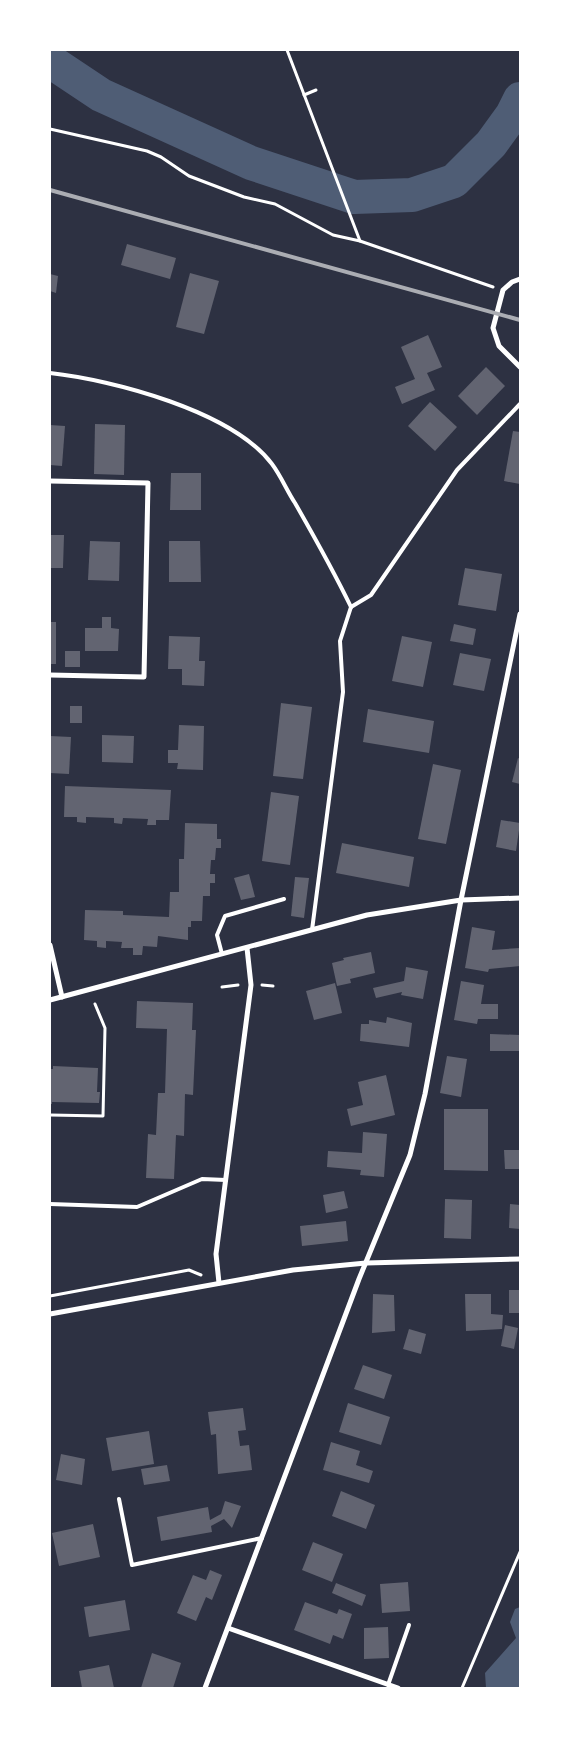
<svg xmlns="http://www.w3.org/2000/svg" width="570" height="1738" font-family="Jost,sans-serif">
<rect width="100%" height="100%" fill="#2d3142"/>
<path fill="#4f5d75" d="M520,1607V1688H486L485,1673L516,1638L510,1622L515,1609Z"/>
<g fill="none" stroke-linecap="round" stroke-linejoin="round">
<path stroke="#4f5d75" stroke-width="34" d="M50,61L101,95L251,163L354,197L412,195L454,181L491,144L512,115L520,99"/>
</g>
<g fill="#626471">
<path d="M127,244L176,258L170,279L121,265Z"/>
<path d="M190,273L219,281L204,334L176,327Z"/>
<path d="M50,274L58,276L56,293L50,291Z"/>
<path d="M428,335L442,367L427,373L435,390L402,404L395,387L415,379L401,347Z"/>
<path d="M486,367L505,386L477,415L458,396Z"/>
<path d="M430,402L457,427L435,451L408,426Z"/>
<path d="M95,424L125,425L124,475L94,474Z"/>
<path d="M50,425L65,426L62,466L50,465Z"/>
<path d="M513,431L520,432V484L504,481Z"/>
<path d="M171,473H201V510H170Z"/>
<path d="M50,535H64L63,568H50Z"/>
<path d="M90,541L120,542L119,581L88,580Z"/>
<path d="M169,541H200L201,582H169Z"/>
<path d="M465,568L502,574L496,611L458,605Z"/>
<path d="M102,617H111V628L119,629L118,651H85V628H102Z"/>
<rect x="50" y="622" width="6" height="42"/>
<path d="M454,624L476,629L473,645L450,641Z"/>
<path d="M169,636L200,637L199,661H205L204,686L182,685V669H168Z"/>
<path d="M402,636L432,642L423,687L392,681Z"/>
<rect x="65" y="651" width="15" height="16"/>
<path d="M460,653L491,659L484,691L453,685Z"/>
<path d="M281,703L312,707L303,779L273,776Z"/>
<rect x="70" y="706" width="12" height="17"/>
<path d="M368,709L434,721L429,753L363,742Z"/>
<path d="M179,725L204,726L203,770L177,769L178,763H168V750H178Z"/>
<path d="M102,735L134,736L133,763L102,762Z"/>
<path d="M50,736L71,737L69,774L50,773Z"/>
<path d="M518,758L520,759V784L512,782Z"/>
<path d="M433,764L461,770L446,844L418,839Z"/>
<path d="M65,786L171,790L169,820H156V825H147L148,819L123,818L122,824L114,823V818L86,817V823L77,822V817H64Z"/>
<path d="M271,792L299,796L290,865L262,861Z"/>
<path d="M501,820L520,823L516,851L496,847Z"/>
<path d="M185,823L217,824V839H221V848H216L215,860H211L210,874H215V883H210V896H203L202,921H191V927H188V940L158,936L157,947L143,946L142,955H133V948H121L122,942L106,941V948L97,947V941L84,940L85,910L123,911V915L169,917L170,892H179V859H184Z"/>
<path d="M342,843L414,857L409,887L336,873Z"/>
<path d="M249,874L255,897L241,900L234,878Z"/>
<path d="M295,877L309,878L304,918L291,916Z"/>
<path d="M472,927L495,931L492,950L520,948V966L489,969L488,972L465,968Z"/>
<path d="M371,952L375,973L350,979L351,983L337,986L332,963L344,960L343,958Z"/>
<path d="M406,967L428,971L423,999L401,995L402,992L376,998L373,988L404,981Z"/>
<path d="M461,981L484,985L481,1004H498V1019H478L477,1024L454,1020Z"/>
<path d="M335,983L342,1013L314,1020L306,991Z"/>
<path d="M137,1001L193,1003L192,1030H196L193,1095L185,1094L184,1136L176,1135L174,1179L146,1178L148,1134L156,1135L158,1093H165L167,1029L136,1028Z"/>
<path d="M387,1017L412,1023L409,1047L360,1041L361,1024H369V1020L386,1023Z"/>
<path d="M490,1034L520,1035V1051H490Z"/>
<path d="M447,1056L467,1059L461,1097L440,1093Z"/>
<path d="M53,1066L98,1068L97,1092H100L99,1103L52,1102V1104H50V1069H53Z"/>
<path d="M386,1075L395,1115L351,1126L347,1109L363,1105L358,1082Z"/>
<path d="M444,1109H488V1171L444,1170Z"/>
<path d="M363,1132L387,1134L384,1177L360,1175L361,1170L327,1167L328,1151L362,1153Z"/>
<path d="M504,1150H520V1169H505Z"/>
<path d="M344,1191L348,1208L326,1213L323,1195Z"/>
<path d="M445,1199L472,1200L471,1239L444,1238Z"/>
<path d="M510,1204L520,1205V1229L509,1228Z"/>
<path d="M346,1221L348,1241L302,1246L300,1226Z"/>
<rect x="509" y="1290" width="11" height="23"/>
<path d="M373,1294L394,1295L395,1331L372,1333Z"/>
<path d="M465,1294H491V1314L503,1315L502,1329L466,1331Z"/>
<path d="M505,1325L518,1328L514,1349L501,1346Z"/>
<path d="M409,1329L426,1334L421,1354L403,1349Z"/>
<path d="M363,1365L392,1375L384,1399L354,1389Z"/>
<path d="M348,1403L390,1417L381,1445L339,1432Z"/>
<path d="M243,1408L246,1430L238,1431L240,1446L249,1445L252,1470L218,1474L216,1434L211,1435L208,1412Z"/>
<path d="M149,1431L154,1464L112,1471L106,1438Z"/>
<path d="M331,1442L360,1451L356,1465L373,1471L369,1483L323,1470Z"/>
<path d="M61,1454L85,1459L82,1485L56,1480Z"/>
<path d="M167,1465L170,1481L144,1485L141,1469Z"/>
<path d="M341,1491L375,1505L366,1529L332,1516Z"/>
<path d="M225,1501L241,1506L232,1528L224,1519L211,1526L212,1532L161,1541L157,1517L208,1507L210,1520L221,1514Z"/>
<path d="M93,1524L100,1557L59,1566L52,1533Z"/>
<path d="M313,1542L343,1554L332,1582L302,1570Z"/>
<path d="M210,1570L222,1575L212,1600L206,1597L196,1621L177,1613L193,1575L206,1580Z"/>
<path d="M408,1582L410,1611L382,1613L380,1584Z"/>
<path d="M336,1583L366,1595L362,1606L332,1593Z"/>
<path d="M125,1600L130,1630L89,1637L84,1607Z"/>
<path d="M305,1602L337,1614L339,1609L352,1614L343,1639L333,1635L330,1644L294,1630Z"/>
<path d="M388,1627L389,1658L364,1659V1628Z"/>
<path d="M152,1653L181,1663L173,1688H141Z"/>
<path d="M109,1665L114,1688H82L79,1671Z"/>
</g>
<g fill="none" stroke-linecap="round" stroke-linejoin="round">
<g stroke="#fff" stroke-width="3">
<path d="M287,50L360,241"/>
<path d="M304,95L316,90"/>
<path d="M50,129L147,151L161,157L189,176L244,197L275,204L333,235L360,241L493,287"/>
<path d="M262,985L273,986"/>
<path d="M222,987L238,985"/>
<path d="M50,1115L103,1116L105,1028L95,1004"/>
<path d="M50,1296L189,1270L201,1275"/>
<path d="M462,1688L520,1552"/>
</g>
<g stroke="#fff" stroke-width="4">
<path d="M50,373C113,380 232,411 272,464C281,476 287,491 295,503C315,538 334,572 351,607"/>
<path d="M351,607L371,595L457,470L520,404"/>
<path d="M312,930L343,692L340,641L351,607"/>
<path d="M222,954L217,935L225,916L284,899"/>
<path d="M50,1204L137,1207L202,1179L226,1180"/>
<path d="M119,1499L132,1565L262,1538"/>
<path d="M388,1685L409,1625"/>
</g>
<g stroke="#fff" stroke-width="5">
<path d="M520,279L512,282L503,290L493,328L499,346L520,367"/>
<path d="M50,481L148,483L144,677L50,675"/>
<path d="M50,945L62,997"/>
<path d="M50,1000L367,915L461,900L520,898"/>
<path d="M219,1283L216,1254L251,985L247,948"/>
<path d="M50,1314L293,1270L366,1263L520,1259"/>
<path d="M228,1628L398,1688"/>
<path d="M205,1688L359,1279L410,1155L425,1094L461,900L520,614"/>
</g>
<path stroke="#abadb3" stroke-width="4" d="M50,190L520,320"/>
</g>
<rect width="570" height="1738" fill="none" stroke="#ffffff" stroke-width="102"/>
</svg>
